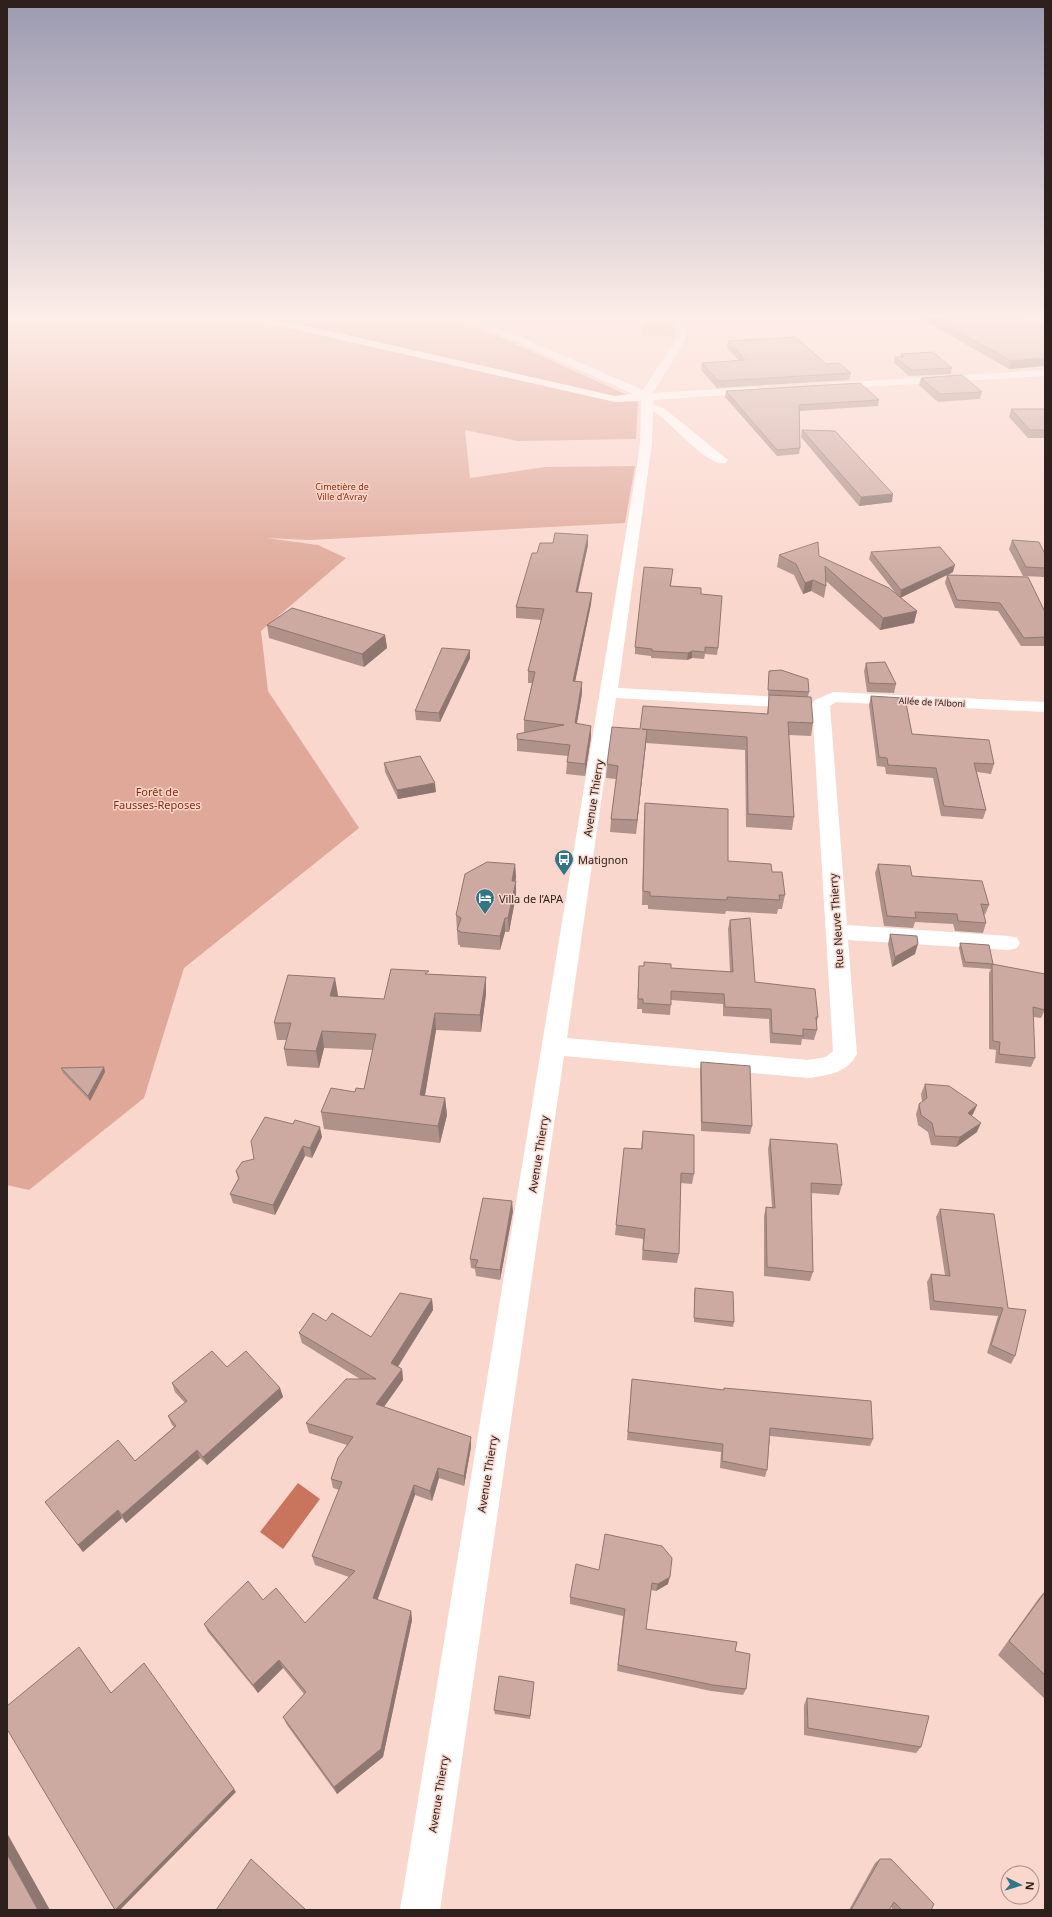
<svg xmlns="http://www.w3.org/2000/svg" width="1052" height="1917" font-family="'Noto Sans',sans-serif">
<rect width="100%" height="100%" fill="#fad7cd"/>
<g fill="#dfa899">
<path d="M7,318H457L638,400L636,439L518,441L465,430L470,478L545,467L635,466L625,523L310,540L266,538L318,545L346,558L261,631L268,691L359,828L184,968L144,1098L29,1190L7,1185Z"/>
<path d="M643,318H674L673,336L641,335Z"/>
</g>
<path fill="#c9745c" d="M298,1483L320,1499L283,1549L260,1532Z"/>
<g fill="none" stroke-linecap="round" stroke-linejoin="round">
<g fill="#fff" fill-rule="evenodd">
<path d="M253,318H272L615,396L633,394L463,318H477L643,390L676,339L677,318H687L686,339L653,393L756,387L762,390L756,393L653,400V404L665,409L728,460L726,463C707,468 671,421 653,411L652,443L618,688L798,698L804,699L807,703L804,707L798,708L616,698L567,1038L808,1060L826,1057L833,1051L812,704L815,700L833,692L1045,702V712L836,702L830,706L847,925L1009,936L1017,938L1020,943L1017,948L1009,950L848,940L857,1054C846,1074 828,1075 808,1078L564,1056L440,1910H400L637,465L640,443L641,401L615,402L258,321Z"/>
<path d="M1045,370V376L831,389L825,386L831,383Z"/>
</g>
</g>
<g fill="#af928a">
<path d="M920,318H1023L1009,369Z"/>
<path d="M728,341L826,364L851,373L849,380L717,388L701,370L702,363L739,361L727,348Z"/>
<path d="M901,354L952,368L951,374L909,376L894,363L895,357H900Z"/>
<path d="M921,378L982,392L980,399L938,402L919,385Z"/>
<path d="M726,391L879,400L878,406L800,411V448L799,454L777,456L725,397Z"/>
<path d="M1011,409H1045V438H1028L1009,417Z"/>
<path d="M802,430L892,502L859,506L801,437Z"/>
<path d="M1012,540L1045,554V577L1023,576L1009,549Z"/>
<path d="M588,545L578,592L592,593L591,604L575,681L582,682V693L577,723L591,737L585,776L566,774L567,762L568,756L517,751V734L527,732H524V720L532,683H528V671L541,620L516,618V607Z"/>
<path d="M871,552L953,572L948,575L1045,612V646H1021L998,611L955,608L945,583L947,575L900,598L917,611L914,623L880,630L826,581V586L824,598L811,591L803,594L794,575L777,567L779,555L819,556L897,595L869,559Z"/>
<path d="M672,576L671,586L701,594L718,648L717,655L705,654L704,659L692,658L687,660L651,658V656L635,654V647Z"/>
<path d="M267,625L385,635L387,648L364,667L269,638Z"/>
<path d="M470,650V658L440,722L416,720L415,711Z"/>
<path d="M866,663L896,684L894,693L867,692L864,671Z"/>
<path d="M769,671L809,692L808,697L768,695Z"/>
<path d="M769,695L813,723L811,736L789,735L794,817L792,830L746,827L745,750L646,743L636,834L610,832L611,819L616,779L606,778L607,764L640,729L767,714Z"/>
<path d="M871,696L912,734L994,764L991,774L977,772L986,810L983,819L941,816L933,778L886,774L885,767L877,766L869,705Z"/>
<path d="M384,763L436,792L398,799L385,772Z"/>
<path d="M645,803L728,861L772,872L785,895L782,909H778L777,914L726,911L725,914L648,909V905H642L644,817Z"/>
<path d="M515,864L516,878L515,881L516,895L509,932H505L500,950L460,947V945H458L456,915Z"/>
<path d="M878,864L989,905L985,915L984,914L986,923L983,933L955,931L953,924L915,922L913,928L884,926L875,873Z"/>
<path d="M730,920L755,982L818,1017L816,1024L817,1030L814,1040L802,1039L801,1045L770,1043L769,1019L723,1016V1004L671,1000L670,1015L642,1013V1009H637L639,966L730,972L728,929Z"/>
<path d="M890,934L915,954L892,967L888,944Z"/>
<path d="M960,943L993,964L1045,1010L1041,1018L1033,1017L1035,1058L1031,1067L995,1063L996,1050L989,1049V973L991,969L963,967L959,948Z"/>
<path d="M429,974L486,977V994L481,1032L436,1030L425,1096L445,1098L447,1115L440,1143L324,1129L321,1112L355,1092L364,1089L373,1050L324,1048L319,1068L287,1066L284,1049L287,1040H277L274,1023L338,995L337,996L384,999Z"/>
<path d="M701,1062L752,1126L750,1134L701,1131L700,1070Z"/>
<path d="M104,1067L105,1072L90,1101L63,1073L61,1068Z"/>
<path d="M925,1084L977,1105L973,1114L972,1115L977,1132L956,1147L931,1145L928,1132L918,1125L916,1114L919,1104L922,1102L921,1094Z"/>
<path d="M643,1131L694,1174L692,1184L681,1183L679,1254L677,1263L642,1260L643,1239L615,1235L624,1148L641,1149Z"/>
<path d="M322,1137L312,1158L305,1156L275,1215L233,1203L230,1194L238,1179L236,1171Z"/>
<path d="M770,1139L842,1185L839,1195L811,1193L813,1272L810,1281L764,1276V1216L766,1207H772L768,1149Z"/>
<path d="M940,1209L1008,1308L1015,1356L1011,1364L987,1353L998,1316L930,1310L927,1282L931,1274L945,1275L936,1217Z"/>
<path d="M513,1211L500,1280L476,1276L475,1269L471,1268L470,1259Z"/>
<path d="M695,1288L734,1322L733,1327L694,1322V1293Z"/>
<path d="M432,1299L433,1310L398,1367L402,1369L403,1380L384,1407L471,1437V1447L464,1486L439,1478L432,1501L415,1495L377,1600L411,1611L412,1620L383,1757L337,1794L287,1725L283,1717L304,1694L283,1668L258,1693L208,1632L204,1624L263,1600L305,1623L349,1577L315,1565L312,1556L339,1490L333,1488L331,1479L347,1445L309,1433L306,1423L360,1379L302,1343L299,1333L326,1321L371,1337Z"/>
<path d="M227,1367L280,1388L283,1397L207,1465L200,1458L126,1523L122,1518L83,1552L45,1502L135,1461L174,1427L172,1425L168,1416L185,1403L175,1392L172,1383Z"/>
<path d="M631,1387L873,1439L870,1446L770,1436L767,1470L765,1477L720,1468L721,1452L627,1440Z"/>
<path d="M599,1570L668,1584L656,1591L651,1590L646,1629L735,1651L746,1689L743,1695L711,1691L617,1671L623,1616L570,1604V1597Z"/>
<path d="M1045,1591V1699L998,1655L1039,1598Z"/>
<path d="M534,1686L530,1719L495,1714L494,1710Z"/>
<path d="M807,1698L921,1747L916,1753L804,1735V1705Z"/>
<path d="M880,1859L931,1910H893L891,1907L889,1910H849L875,1863Z"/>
</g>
<g fill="#8f7771">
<path d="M1045,358V366L1009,369L1011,361Z"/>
<path d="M893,494L892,502L859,506L861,497Z"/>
<path d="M588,535V545L575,603L576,592Z"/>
<path d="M955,565L953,572L900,598L901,590Z"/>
<path d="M813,580L811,591L803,594L805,583Z"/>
<path d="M592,593L591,604L573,692V681Z"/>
<path d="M917,611L914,623L880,630L883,618Z"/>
<path d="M385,635L387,648L364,667L362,654Z"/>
<path d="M470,650V658L440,722L439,713Z"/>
<path d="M692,651V658L687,660L688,653Z"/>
<path d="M582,682V693L575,734V723Z"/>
<path d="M591,726V737L585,776V764Z"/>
<path d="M647,730L646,743L636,834L637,820Z"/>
<path d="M435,783L436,792L398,799L397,790Z"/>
<path d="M515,864L516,878L512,895V881Z"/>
<path d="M516,881V895L509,932L508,918Z"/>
<path d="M505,918V932L500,950V936Z"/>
<path d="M918,944L915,954L892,967L895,957Z"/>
<path d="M486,977V994L481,1032L480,1015Z"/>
<path d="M335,978L338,995L333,1013L330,996Z"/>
<path d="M435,1013L436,1030L422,1112L420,1095Z"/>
<path d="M322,1031L324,1048L319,1068L316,1051Z"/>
<path d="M104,1067L105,1072L90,1101L88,1096Z"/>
<path d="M445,1098L447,1115L440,1143L438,1126Z"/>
<path d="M977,1105L973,1114L965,1122L968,1113Z"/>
<path d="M981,1123L977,1132L956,1147L960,1137Z"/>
<path d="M320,1127L322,1137L312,1158L310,1148Z"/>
<path d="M303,1146L305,1156L275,1215L273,1205Z"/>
<path d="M512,1201L513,1211L500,1280V1270Z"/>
<path d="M432,1299L433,1310L393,1374L391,1363Z"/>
<path d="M402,1369L403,1380L378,1415L376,1404Z"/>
<path d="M280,1388L283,1397L207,1465L203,1457Z"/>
<path d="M471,1437V1447L464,1486V1476Z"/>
<path d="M197,1450L200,1458L126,1523L122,1515Z"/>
<path d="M438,1468L439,1478L432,1501L430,1491Z"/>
<path d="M414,1485L415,1495L375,1607L373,1598Z"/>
<path d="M118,1510L122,1518L83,1552L78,1545Z"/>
<path d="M670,1577L668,1584L656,1591L658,1584Z"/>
<path d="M411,1611L412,1620L383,1757L337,1794L334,1787Z"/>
<path d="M279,1660L283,1668L258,1693L253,1685Z"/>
<path d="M234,1789L236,1792L120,1910H115Z"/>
<path d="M7,1833L50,1910H38L7,1854Z"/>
</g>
<g fill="#ccaaa1" stroke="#8f7771">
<path d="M934,318H1023L1045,326V358L1011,361Z"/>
<path d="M796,337L826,364L839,363L851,373L718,381L702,363L745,360L728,341Z"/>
<path d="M933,352L952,368L911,370L895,357H904L901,354Z"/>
<path d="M962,375L982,392L940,394L921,378Z"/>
<path d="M860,383L879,400L799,405L800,448L777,450L726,391Z"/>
<path d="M1011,409H1045V430H1030Z"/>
<path d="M802,430L835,431L893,494L861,497Z"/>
<path d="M555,533L588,535L576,592L592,593L573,681L582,682L575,723L591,726L585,764L567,762L570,745L517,739V734L564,725L524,720L535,672L528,671L544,609L516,607L532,553H537L540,543H553Z"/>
<path d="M1012,540L1039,542L1045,554V568L1026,567Z"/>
<path d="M818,542L819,556L889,588L917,611L883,618L825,566L826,586L813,580L805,583L796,564L779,555Z"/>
<path d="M940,547L955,565L901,590L871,552Z"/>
<path d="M644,567L673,569L670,586L701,588V594L722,596L718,648L705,647V652L692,651L688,653L652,651V649L635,647Z"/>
<path d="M947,575L1028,577L1045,612V637L1024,638L1000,603L957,600Z"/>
<path d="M292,608L385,635L362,654L267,625Z"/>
<path d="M442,648L470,650L439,713L415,711Z"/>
<path d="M885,662L896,684L869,683L866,663Z"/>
<path d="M781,670L808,679L809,692L768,690L769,671Z"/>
<path d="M769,695L811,697L813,723L788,722L794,817L748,814L747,737L642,729L647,730L637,820L611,819L618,766L607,764L612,727L640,729L643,706L768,714Z"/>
<path d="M871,696L903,698L906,703L912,734L989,740L994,764L974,763L986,810L944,806L936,768L888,765L887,758L879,757Z"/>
<path d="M420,756L435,783L397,790L384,763Z"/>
<path d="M645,803L728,809V861L771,864L772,872H782L785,895H779L780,900L727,897V900L650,896V892L643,891Z"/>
<path d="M487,862L515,864L512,881H516L508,918H505L500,936L460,932V931L457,930L461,918L456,915L465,874Z"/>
<path d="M878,864L910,866L912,876L982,881L989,905L981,904L986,923L958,921L957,914L915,912L916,918L887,916Z"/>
<path d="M750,918L755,982L815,989L818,1017H816L817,1030L803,1029V1036L772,1033L771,1009L725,1007L724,994L671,991V1005L643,1003V999H638L639,966H644V962L671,964V968L733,972L730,920Z"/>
<path d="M890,934L917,936L918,944L895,957Z"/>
<path d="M960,943L989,945L993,964L965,962Z"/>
<path d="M992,964L1045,974V1010L1033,1007L1035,1058L999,1054L1000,1042L993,1041Z"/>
<path d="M391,969L429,971L425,974L486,977L480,1015L435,1013L420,1095L445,1098L438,1126L321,1112L331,1088L355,1092L356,1088L364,1089L376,1034L322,1031L316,1051L284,1049L291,1023H274L288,975L335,978L330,996L384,999Z"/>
<path d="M701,1062L750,1066L752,1126L702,1122Z"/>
<path d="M104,1067L88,1096L61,1068Z"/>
<path d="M925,1084L949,1086L977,1105L968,1113L981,1123L960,1137L935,1136L932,1123L921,1115L919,1104L927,1098Z"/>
<path d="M265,1117L293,1124L295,1120L320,1127L310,1148L303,1146L273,1205L230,1194L239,1178L236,1171L242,1162L254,1159L251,1141Z"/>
<path d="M643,1131L694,1135V1174L681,1173L679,1254L643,1250L645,1229L616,1225L624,1148L642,1149Z"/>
<path d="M770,1139L837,1144L842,1185L811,1183L813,1272L767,1267L766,1207L775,1208Z"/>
<path d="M483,1198L512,1201L500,1270L475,1267L478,1260L470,1259Z"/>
<path d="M940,1209L994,1214L1008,1308L1026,1310L1015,1356L991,1345L1003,1308L934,1301L931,1274L950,1276Z"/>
<path d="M695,1288L733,1292L734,1322L694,1318Z"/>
<path d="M400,1293L432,1299L391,1363L402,1369L376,1404L471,1437L464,1476L438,1468L430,1491L414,1485L373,1598L411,1611L381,1749L334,1787L283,1717L306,1692L279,1660L253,1685L204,1624L248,1581L263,1600L276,1588L305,1623L355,1571L312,1556L342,1482L331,1479L338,1458L353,1437L306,1423L346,1379H376L299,1333L313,1313L326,1321L332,1313L371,1337Z"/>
<path d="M212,1351L227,1367L246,1351L280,1388L203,1457L197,1450L122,1515L118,1510L78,1545L45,1502L118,1440L135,1461L176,1426L168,1416L187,1401L172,1383Z"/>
<path d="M632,1379L724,1390V1388L747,1390L871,1401L873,1439L770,1428L767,1470L722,1461L723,1444L628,1432Z"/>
<path d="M605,1534L662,1546L672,1558L670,1577L658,1584L652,1583L646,1629L737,1642L735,1651L750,1654L746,1689L713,1685L618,1665L625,1609L570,1597L576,1564L599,1570Z"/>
<path d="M1045,1592V1675L1009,1641Z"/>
<path d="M79,1647L111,1693L144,1663L234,1789L115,1910L7,1729V1706Z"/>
<path d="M499,1676L534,1682L530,1716L494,1710Z"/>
<path d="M807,1698L929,1716L921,1747L808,1728Z"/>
<path d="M7,1854L38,1910H7Z"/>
<path d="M251,1859L306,1910H216Z"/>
<path d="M880,1859H891L934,1904L931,1910H902L894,1902L889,1910H851Z"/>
</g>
<linearGradient id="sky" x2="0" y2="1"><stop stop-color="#9b9ab0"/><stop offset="0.54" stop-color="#fdede8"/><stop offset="1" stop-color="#fdede8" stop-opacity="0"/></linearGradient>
<rect width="1052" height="587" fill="url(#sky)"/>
<defs>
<g id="bus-pin" transform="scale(1)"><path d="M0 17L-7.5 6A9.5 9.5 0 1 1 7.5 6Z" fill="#327586" stroke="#fad7cd"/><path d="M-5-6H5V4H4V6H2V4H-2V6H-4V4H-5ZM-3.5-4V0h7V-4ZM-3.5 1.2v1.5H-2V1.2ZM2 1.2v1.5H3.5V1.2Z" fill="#fff"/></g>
<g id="hotel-pin" transform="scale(1)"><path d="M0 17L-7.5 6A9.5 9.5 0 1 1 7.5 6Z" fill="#327586" stroke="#fad7cd"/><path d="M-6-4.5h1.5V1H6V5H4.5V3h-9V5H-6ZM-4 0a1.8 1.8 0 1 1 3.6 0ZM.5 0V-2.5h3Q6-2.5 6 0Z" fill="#fff"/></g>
</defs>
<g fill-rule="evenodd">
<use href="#bus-pin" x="564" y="859"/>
<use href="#hotel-pin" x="485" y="898"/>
</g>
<g text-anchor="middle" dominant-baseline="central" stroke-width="3" stroke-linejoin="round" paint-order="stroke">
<g font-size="9" fill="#8f2806" stroke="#fad7cd">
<text x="342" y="486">Cimetière de<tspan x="342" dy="10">Ville d'Avray</tspan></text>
</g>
<g font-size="9" fill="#2d201d" stroke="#fad7cd">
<text transform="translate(932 702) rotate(3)">Allée de l'Alboni</text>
</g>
<g font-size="11" fill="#8f2806" stroke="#fad7cd">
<text x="157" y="791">Forêt de<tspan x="157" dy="13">Fausses-Reposes</tspan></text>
</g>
<g font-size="11" fill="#2d201d" stroke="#fad7cd">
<text transform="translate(593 798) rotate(-81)">Avenue Thierry</text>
<text transform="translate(836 921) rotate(-94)">Rue Neuve Thierry</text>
<text transform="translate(538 1154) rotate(-81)">Avenue Thierry</text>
<text transform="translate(487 1474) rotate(-81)">Avenue Thierry</text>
<text transform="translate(438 1794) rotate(-81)">Avenue Thierry</text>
</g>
<g font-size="11" fill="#2d201d" stroke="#fad7cd" text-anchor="start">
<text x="578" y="859">Matignon</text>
<text x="499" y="898">Villa de l’APA</text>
</g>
</g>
<rect width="1052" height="1917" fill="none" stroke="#2d201d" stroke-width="16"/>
<g transform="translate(1020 1885) rotate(95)"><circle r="19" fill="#fad7cd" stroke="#a88e87"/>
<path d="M0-3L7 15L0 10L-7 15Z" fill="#327586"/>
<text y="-6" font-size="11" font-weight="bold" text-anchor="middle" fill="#2d201d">N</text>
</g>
</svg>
